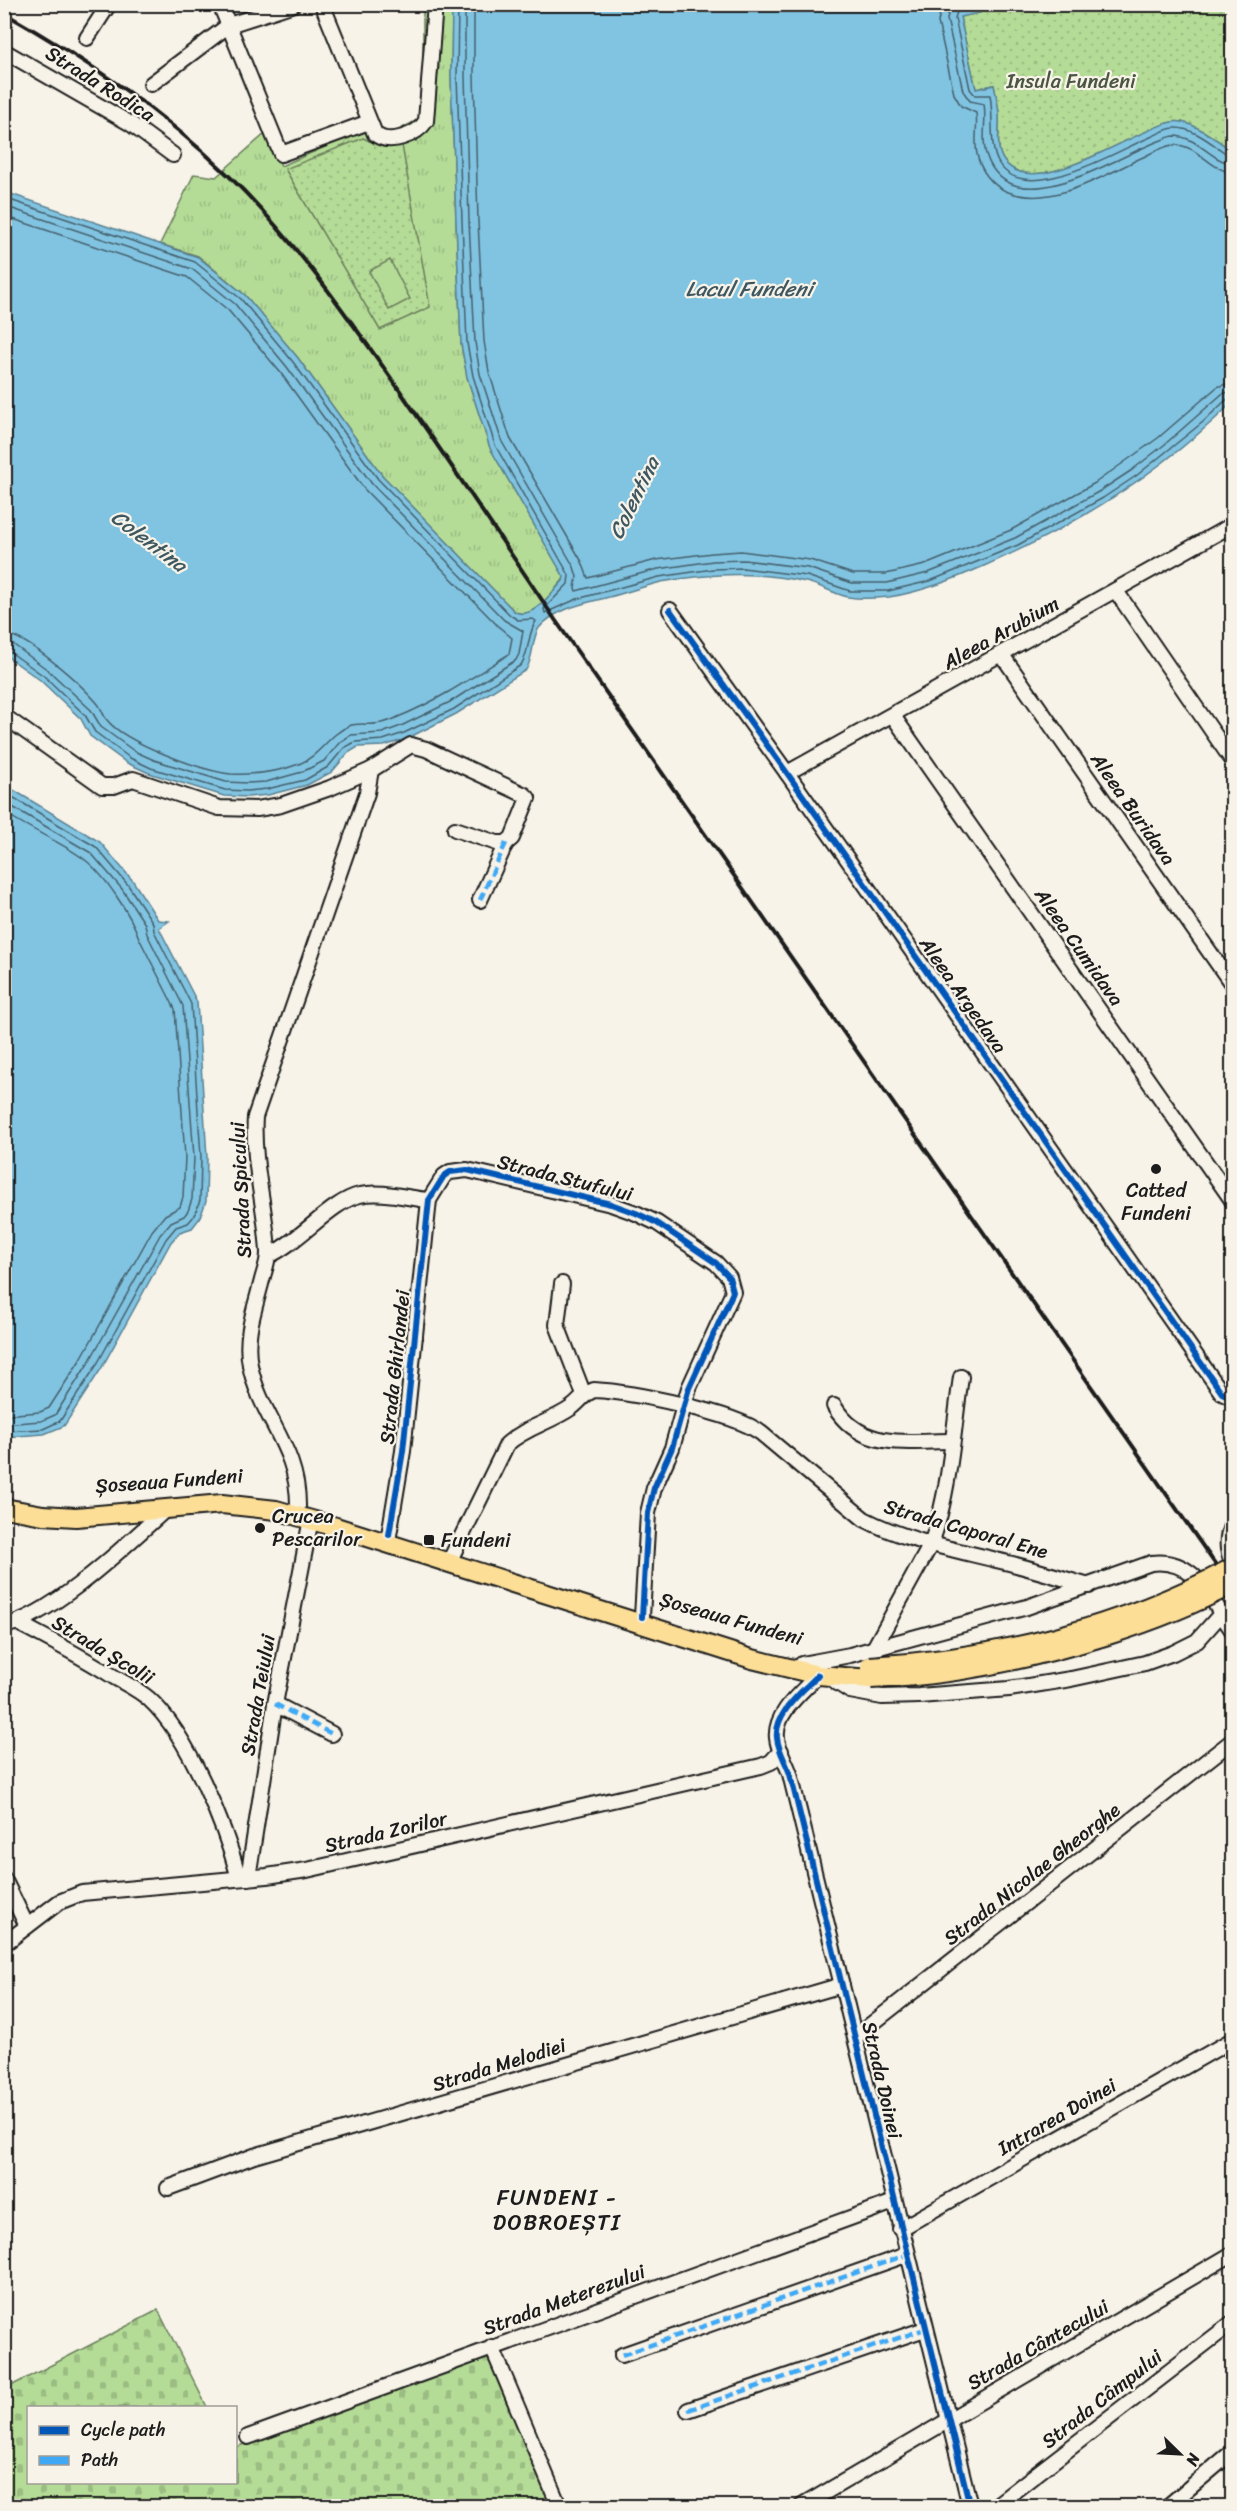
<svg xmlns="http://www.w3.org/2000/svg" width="1237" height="2511" font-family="Sriracha,sans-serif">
<defs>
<pattern id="grass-tufts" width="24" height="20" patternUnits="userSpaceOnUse" patternTransform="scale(1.5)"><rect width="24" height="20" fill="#b5dc97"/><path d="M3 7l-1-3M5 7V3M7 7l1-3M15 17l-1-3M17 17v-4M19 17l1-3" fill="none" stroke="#9bbc82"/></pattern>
<pattern id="cemetery-stones" width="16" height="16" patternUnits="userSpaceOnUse" patternTransform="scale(1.5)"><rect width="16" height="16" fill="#b5dc97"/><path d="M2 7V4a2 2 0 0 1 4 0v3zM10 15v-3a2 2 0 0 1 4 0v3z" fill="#9bbc82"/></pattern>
<pattern id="park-dots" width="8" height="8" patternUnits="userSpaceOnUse" patternTransform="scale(1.5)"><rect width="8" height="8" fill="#b5dc97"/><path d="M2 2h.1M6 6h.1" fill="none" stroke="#9bbc82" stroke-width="1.8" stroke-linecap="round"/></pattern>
</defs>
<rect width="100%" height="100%" fill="#f7f3e8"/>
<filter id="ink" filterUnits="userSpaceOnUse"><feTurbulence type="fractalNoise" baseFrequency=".0167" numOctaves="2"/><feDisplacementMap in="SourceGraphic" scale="12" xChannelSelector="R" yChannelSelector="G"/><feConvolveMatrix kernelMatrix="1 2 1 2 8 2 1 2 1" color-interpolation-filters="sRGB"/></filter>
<g filter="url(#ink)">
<path fill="url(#grass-tufts)" stroke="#687c5a" stroke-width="1.5" d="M423,5H452L451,76L456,222L461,344L467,377L490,448L564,577L563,580C551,593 532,622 514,611L382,475L298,358L245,295L198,256L160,244L194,174L216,177L267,132L281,166L362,131L393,133L423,117Z"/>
<path fill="url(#cemetery-stones)" stroke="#687c5a" stroke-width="1.5" d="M158,2310L207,2407L28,2408V2482H236V2447L488,2354L552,2506H5V2389Z"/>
<g fill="url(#park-dots)" stroke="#687c5a" stroke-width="1.5">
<path d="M979,4L1232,5V151C1218,141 1190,118 1172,122C1134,129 1035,203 1004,161C995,149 1000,131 999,117C999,106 996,96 994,85L976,89L960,17L979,13Z"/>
<path d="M363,138L383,147L402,145L430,307L380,330L285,169Z"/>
</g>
<path fill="#b5dc97" stroke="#687c5a" stroke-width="1.5" d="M390,260L410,299L389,310L369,271Z"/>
<g fill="#81c4e2" stroke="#598193" stroke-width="1.5">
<path d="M452,5H979L980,13L960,17L976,89L994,85C996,96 999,106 999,117C1000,131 995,149 1004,161C1035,203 1134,129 1172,122C1190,118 1218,141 1232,151V403C1160,473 1076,526 984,566C954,579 922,592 889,597C878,598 860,599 848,597C834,594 820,585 806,582C759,571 709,573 661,582C644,586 627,593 609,597C587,603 555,608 539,628C532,637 534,656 526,670L456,714L406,739L384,746L358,747L348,753L332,772L307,785L268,795L248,797L224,796L149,773L127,763L90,736L81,719L40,680L5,655V192L198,257L245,295L298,358L382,475L514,611C532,622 551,593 563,581L564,577L490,448L467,377L461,344L456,222L451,76Z"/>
<path d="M5,785L100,842L133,881L158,920L169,921L159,928L197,1002L207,1157L206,1201L200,1218L192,1228L180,1232L171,1242L101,1369L64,1426L44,1434L5,1437Z"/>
</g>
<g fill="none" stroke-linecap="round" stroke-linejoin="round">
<g stroke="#445f6b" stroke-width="1.5">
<path d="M458,4L457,76L462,221L467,343L473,376L495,445L569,575L568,584L544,609L545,613L577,599L659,577L713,569L743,568L807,576L850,591H888L930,581L1018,545L1103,498L1136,476L1203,422L1226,400L1232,399"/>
<path d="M465,4V76L469,221L475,342L480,374L502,442L574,567L577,577L575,588L576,591L658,569L713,561L744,560L808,568L852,583H887L928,573L1015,538L1100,491L1132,470L1164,445L1222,394L1232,391"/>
<path d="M474,4V75L478,221L484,341L489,372L510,438L582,562L588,578L656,560L712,553L741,551L810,560L853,574H886L925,565L1011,530L1095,483L1158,438L1217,387L1232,382"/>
<path d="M942,4L938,22L954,94L961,106L976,113C978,126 974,141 977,154C980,170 992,186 1008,192C1052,208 1101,177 1141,158C1150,154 1165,145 1175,145C1198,145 1211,171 1232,172"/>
<path d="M955,4L949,10L947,19L963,91L970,101L984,104C987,120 981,139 986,154C1009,227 1111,160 1154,143C1160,141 1169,136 1175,136C1198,137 1212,162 1232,163"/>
<path d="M973,4L971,8L957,12L955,18L970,89L975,95H990C994,116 989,146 998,162C1024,209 1119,149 1153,136C1159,133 1168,128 1174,128C1193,127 1212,144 1227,154L1232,155"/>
<path d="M4,198L195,262L241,299L293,362L378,479L510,615L518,620L533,619L536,621C527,635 530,651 521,665L454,709L404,733L383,740L355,742L344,748L328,767L305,780L267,789L247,791L225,790L151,768L130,758L95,732L85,715L44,676L10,652L4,651"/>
<path d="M4,206L192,269L235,304L287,367L372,484L504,620L523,631L519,654L516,660L450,702L401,726L382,733L351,735L340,742L324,761L302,772L266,782L247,783L226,782L154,760L134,751L101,727L91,710L48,670L14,645L4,643"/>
<path d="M4,216L187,277L228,310L280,372L365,490L498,626L512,638L509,654C473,677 438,701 398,717C393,720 386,722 381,723C370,726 359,722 349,726C328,735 321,755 299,764C278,772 254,775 231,774C203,771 125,743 107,720C103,716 102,709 98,704C83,686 27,635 4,634"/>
<path d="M4,792L96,847L128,885L153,923L154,931L191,1004L201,1157L200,1200L195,1215L188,1223L176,1227L166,1239L96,1366L60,1421L43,1429L4,1431"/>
<path d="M4,802L91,853L122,889L145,924L147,934L183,1006L194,1157L192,1199L188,1211L184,1216L171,1222L160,1235L89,1362L55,1415L41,1421L4,1424"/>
<path d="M4,812C30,830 60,841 84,859C104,874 131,915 139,938L175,1009L185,1157L183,1197L180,1207L165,1215L152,1231L82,1357L49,1408L40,1412L4,1415"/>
</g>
<g stroke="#1c1c1c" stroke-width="18">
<g id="minor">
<path d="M220,4L281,154L369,122"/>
<path d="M322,4L375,134C389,146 417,135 426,121L435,4"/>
<path d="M87,38L109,4"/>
<path d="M4,51L131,124L173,155"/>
<path d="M151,84L229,25L294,4"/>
<path d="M1116,591L1232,760"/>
<path d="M670,610L787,773L1222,1393L1232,1398"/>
<path d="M1002,655L1232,984"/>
<path d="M4,716L102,786H114L133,779L219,808L257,809L281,805L330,788L371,770L411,745L426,749L525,795L528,798L512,838L506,843H497L455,829"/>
<path d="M893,716L1232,1200"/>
<path d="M787,773L1232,525"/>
<path d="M480,900L506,843"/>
<path d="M268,1256C298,1243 333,1200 360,1195C381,1190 407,1198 429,1200"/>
<path d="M562,1284L557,1325L584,1395"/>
<path d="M834,1406C861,1451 907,1441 952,1441"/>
<path d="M298,1507C299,1447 260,1418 250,1365C244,1336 255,1308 262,1280C264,1272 268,1262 268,1253C266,1208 252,1163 255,1117L367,793L371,770"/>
<path d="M1232,1524C1226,1537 1226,1549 1232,1562"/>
<path d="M389,1535L403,1451L429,1200L444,1176L450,1172L467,1170L611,1204L636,1213L657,1223L716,1263L729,1277L733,1292L689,1388L672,1448L654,1488L648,1513L642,1617"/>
<path d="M452,1556L507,1444C526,1427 551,1422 571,1408C580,1402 583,1394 594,1390C631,1392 733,1412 761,1433L864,1519C904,1540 952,1549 996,1560C1027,1567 1058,1577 1089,1586"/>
<path d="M18,1623C50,1640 83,1657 114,1677C126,1684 139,1690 149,1699C189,1735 225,1827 239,1878"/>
<path d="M4,1626C54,1615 127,1544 166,1509"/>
<path d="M874,1648L931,1544C950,1491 953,1432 961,1377"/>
<path d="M802,1664L850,1655L1027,1607L1151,1563C1196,1557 1209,1598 1232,1630"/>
<path d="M818,1675C803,1691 774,1713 777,1738C778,1750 786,1762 790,1774L970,2506"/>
<path d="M828,1677L850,1691L882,1697L919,1696L1009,1689L1071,1679L1145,1663L1173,1653L1197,1641L1221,1614"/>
<path d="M275,1704L332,1734"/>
<path d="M248,1878L275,1704L311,1519"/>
<path d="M4,1879L27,1926"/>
<path d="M4,1944L59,1902L82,1893L267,1876L307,1870L761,1766L771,1762L781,1751"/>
<path d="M855,2037L1232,1741"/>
<path d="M168,2188L254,2156L842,1985"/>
<path d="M900,2229L1232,2040"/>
<path d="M492,2347L559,2506"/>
<path d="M622,2355L906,2255"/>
<path d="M688,2410L925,2329"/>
<path d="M248,2437L894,2202"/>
<path d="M802,2506L1232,2254"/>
<path d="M995,2506L1232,2323"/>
<path d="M1168,2506L1232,2452"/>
</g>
</g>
<g stroke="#1c1c1c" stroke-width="22">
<path id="major" d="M4,1508L43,1515L76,1517L222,1504L276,1510L336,1527L752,1659L818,1675L871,1679"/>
</g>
<use href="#minor" stroke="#f7f3e8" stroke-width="14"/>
<use href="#major" stroke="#fcde96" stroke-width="18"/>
<path stroke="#1c1c1c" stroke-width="4" d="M4,13C85,59 161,110 228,175C293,238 346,314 398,388C451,465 504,543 556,621L1232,1588"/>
<g stroke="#1c1c1c" stroke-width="22" stroke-linecap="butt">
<g id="major-bridge">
<path d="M870,1666C995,1659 1121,1628 1232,1568"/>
<path d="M871,1679C952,1676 1028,1660 1105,1636C1149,1622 1192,1606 1232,1584"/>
</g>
</g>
<use href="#major-bridge" stroke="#fcde96" stroke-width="18"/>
<g stroke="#3fa9f5" stroke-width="4.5" stroke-dasharray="9 4.5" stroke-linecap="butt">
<path d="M480,900L506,843"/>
<path d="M275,1704L332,1734"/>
<path d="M622,2355L906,2255"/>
<path d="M688,2410L925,2329"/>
</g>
<g stroke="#f7f3e8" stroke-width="10">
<g id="cycleway">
<path d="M670,610L787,773L1222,1393L1232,1398"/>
<path d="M389,1535L403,1451L429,1200L444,1176L450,1172L467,1170L611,1204L636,1213L657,1223L716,1263L729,1277L733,1292L689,1388L672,1448L654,1488L648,1513L642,1617"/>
<path d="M818,1675C803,1691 774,1713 777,1738C778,1750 786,1762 790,1774L970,2506"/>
</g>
</g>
<use href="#cycleway" stroke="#0057b8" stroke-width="6"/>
</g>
</g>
<g fill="#1c1c1c" stroke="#f7f3e8" stroke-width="2">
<circle cx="1156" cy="1169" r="6"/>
<circle cx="260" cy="1528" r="6"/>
<rect x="423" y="1534" width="12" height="12" rx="3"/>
</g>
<g text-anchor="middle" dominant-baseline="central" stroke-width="4.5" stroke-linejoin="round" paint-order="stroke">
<g font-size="20" fill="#4a5641" stroke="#f7f3e8">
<text x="1071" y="81">Insula Fundeni</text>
</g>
<g font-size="20" fill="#1c1c1c" stroke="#f7f3e8">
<text transform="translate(100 84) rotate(32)">Strada Rodica</text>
<text transform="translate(1001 633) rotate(-29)">Aleea Arubium</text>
<text transform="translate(1133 809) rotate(55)">Aleea Buridava</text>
<text transform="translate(1079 947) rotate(55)">Aleea Cumidava</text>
<text transform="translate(963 995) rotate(55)">Aleea Argedava</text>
<text transform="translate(565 1178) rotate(14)">Strada Stufului</text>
<text transform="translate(241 1190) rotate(-93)">Strada Spicului</text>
<text transform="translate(395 1367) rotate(-84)">Strada Ghirlandei</text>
<text transform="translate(169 1481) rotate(-4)">Șoseaua Fundeni</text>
<text transform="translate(966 1529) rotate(16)">Strada Caporal Ene</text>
<text transform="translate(731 1619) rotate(16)">Șoseaua Fundeni</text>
<text transform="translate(103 1650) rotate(31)">Strada Școlii</text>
<text transform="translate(258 1695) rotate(-80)">Strada Teiului</text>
<text transform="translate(386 1832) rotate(-13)">Strada Zorilor</text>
<text transform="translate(1032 1874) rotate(-38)">Strada Nicolae Gheorghe</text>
<text transform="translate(499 2065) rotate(-17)">Strada Melodiei</text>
<text transform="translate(882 2080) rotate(77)">Strada Doinei</text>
<text transform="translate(1057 2117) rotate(-30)">Intrarea Doinei</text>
<text transform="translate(564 2300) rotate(-20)">Strada Meterezului</text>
<text transform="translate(1038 2345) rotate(-30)">Strada Cântecului</text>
<text transform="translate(1102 2399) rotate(-38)">Strada Câmpului</text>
</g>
<g font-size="20" fill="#1c1c1c" stroke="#f7f3e8" text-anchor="start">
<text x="1156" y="1190" text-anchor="middle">Catted<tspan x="1156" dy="23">Fundeni</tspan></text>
<text x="272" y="1516">Crucea<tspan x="272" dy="23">Pescarilor</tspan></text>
<text x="441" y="1540">Fundeni</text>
</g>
<g font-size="21" font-style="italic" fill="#3f5761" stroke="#f7f3e8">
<text x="749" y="289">Lacul Fundeni</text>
<text transform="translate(634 498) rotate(-64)">Colentina</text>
<text transform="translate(149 541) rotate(37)">Colentina</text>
</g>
<g font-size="22" letter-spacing="1.5" fill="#1c1c1c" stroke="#f7f3e8">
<text x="557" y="2197">FUNDENI -<tspan x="557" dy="25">DOBROEȘTI</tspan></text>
</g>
</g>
<rect width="1237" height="2511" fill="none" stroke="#f7f3e8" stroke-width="24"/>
<rect x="12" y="12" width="1213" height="2487" fill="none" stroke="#1c1c1c" stroke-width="2" filter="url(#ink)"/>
<rect x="27" y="2406" width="210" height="78" fill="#f7f3e8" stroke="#9f9d96" stroke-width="1.5"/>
<rect x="39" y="2426" width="30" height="9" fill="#0057b8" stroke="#9f9d96" stroke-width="1.5"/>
<text x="81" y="2436" font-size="18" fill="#1c1c1c">Cycle path</text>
<rect x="39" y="2456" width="30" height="9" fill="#3fa9f5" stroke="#9f9d96" stroke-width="1.5"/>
<text x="81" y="2466" font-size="18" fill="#1c1c1c">Path</text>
<g transform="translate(1180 2454) rotate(114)" stroke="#f7f3e8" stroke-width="4.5" paint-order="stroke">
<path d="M0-4.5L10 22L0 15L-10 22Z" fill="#1c1c1c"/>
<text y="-9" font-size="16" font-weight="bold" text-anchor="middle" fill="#1c1c1c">N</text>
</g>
</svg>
